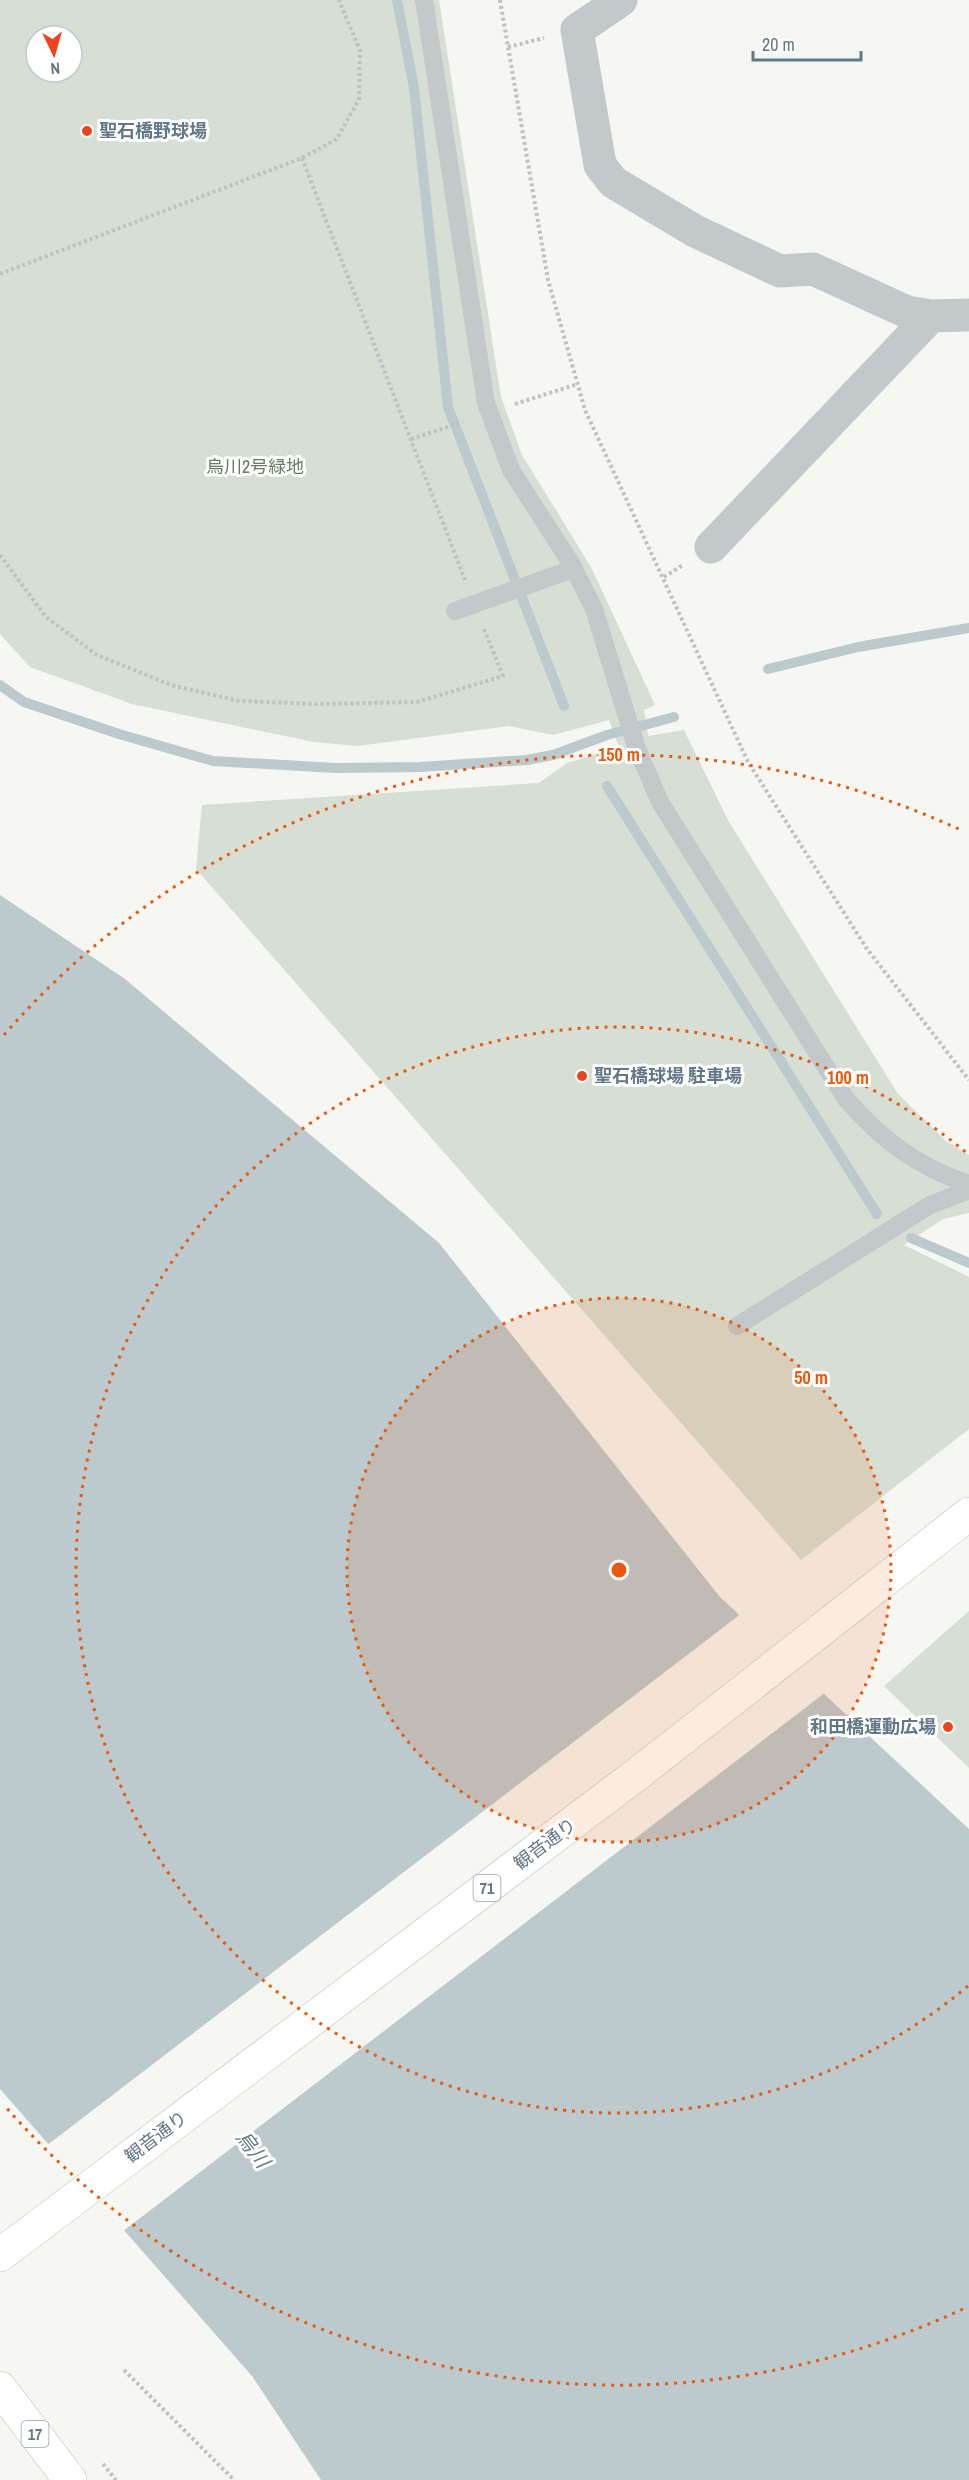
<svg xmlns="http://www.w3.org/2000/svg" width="969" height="2480" font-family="'Archivo Narrow','Noto Sans JP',sans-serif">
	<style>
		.green { fill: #d7ded3; fill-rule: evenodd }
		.water { fill: #bcc9cd }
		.pier { fill: #f6f6f2 }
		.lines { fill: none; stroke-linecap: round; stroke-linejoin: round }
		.stream { stroke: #bcc9cd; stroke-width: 10 }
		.primary-casing { stroke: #b6bbbe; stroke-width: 34 }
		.trunk-casing { stroke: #b7bbbe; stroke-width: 34 }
		.path { stroke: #bfc1c3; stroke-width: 4; stroke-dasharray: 3 3; stroke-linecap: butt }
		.service { stroke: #c3c8cb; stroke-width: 18 }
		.minor { stroke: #c3c8cb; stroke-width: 33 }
		.primary { stroke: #fff; stroke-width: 33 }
		.trunk { stroke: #fff; stroke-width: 33 }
		.ring { fill: none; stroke: #e8590c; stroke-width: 3; stroke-dasharray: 3 6 }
		.poi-dot { fill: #ee431b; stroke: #fff; stroke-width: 2 }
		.labels { text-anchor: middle; stroke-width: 6; stroke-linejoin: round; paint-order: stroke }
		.shield { fill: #fff; stroke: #92a0aa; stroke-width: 1.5 }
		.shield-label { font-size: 16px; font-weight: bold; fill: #637886 }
		.poi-label { font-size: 18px; font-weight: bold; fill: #637886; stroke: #fff; text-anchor: start }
		.park-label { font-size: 18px; fill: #697c62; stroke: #fff }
		.street-label { font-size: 18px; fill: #637886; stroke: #fff }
		.water-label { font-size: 20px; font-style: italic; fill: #5f7a82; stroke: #fff }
		.centre { fill: #e8590c; stroke: #fff; stroke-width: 3 }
		.ring-label { font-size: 18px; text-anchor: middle; font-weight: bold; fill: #e8590c; stroke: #fff; stroke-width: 6; stroke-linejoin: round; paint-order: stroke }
	</style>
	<rect width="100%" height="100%" fill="#f6f6f2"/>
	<path class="green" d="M0,0H439L501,397L522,455L591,567L655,705L644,710L648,736L684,730L729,822L898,1094L946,1141L969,1155V1213L943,1219L904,1245L969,1277V1429L801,1560L196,869L202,805L539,783L567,763L619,747L609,720L553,735L509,726L357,746L314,742L132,704L30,667L0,634ZM36,36H72V72H36Z
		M969,1611V1768L884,1686Z"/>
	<path class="water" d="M0,895L125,979L439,1243L720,1597L969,1829V2480H321L252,2376L0,2089Z"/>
	<path class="pier" d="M742,1613L826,1692L122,2232L46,2146Z"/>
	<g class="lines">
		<path class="stream" d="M397,0L414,88L448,407L564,706
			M768,669L858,647L969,628
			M0,685L24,702L119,734L213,761L335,768L420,767L527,760L553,755L607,735L674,717
			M607,786L877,1214
			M911,1238L969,1263"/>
		<defs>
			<path id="primary" d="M0,2255L640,1772L969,1514"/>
			<path id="trunk" d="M0,2388L70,2480"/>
		</defs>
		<use href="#primary" class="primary-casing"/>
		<use href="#trunk" class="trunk-casing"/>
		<path class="path" d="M500,0L548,280L585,410L748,762L867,949L969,1080
			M508,47L544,38
			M302,158L465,580
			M0,274L302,158L337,139L359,99L360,51L339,0
			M515,404L578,384
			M411,439L463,422
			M0,555L46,617L97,655L171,685L239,701L317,704L417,702L503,676L484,629
			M664,577L683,565
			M124,2370L234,2480
			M103,2464L116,2480"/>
		<path class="service" d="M424,0L486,403L511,470L572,565L594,609L636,746L660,802L846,1099C881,1139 917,1167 969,1184
			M455,611L573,569
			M737,1326L930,1205L969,1190"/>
		<path class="minor" d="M621,0L577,30L600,165L613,182L695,231L780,271L813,269L907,312L931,316
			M711,547L931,316L969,315"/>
		<use href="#primary" class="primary"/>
		<use href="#trunk" class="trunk"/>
	</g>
	<circle cx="619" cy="1570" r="272" fill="#e8590c" fill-opacity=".12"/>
	<g class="ring">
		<circle cx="619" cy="1570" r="272"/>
		<path d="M968 1986A543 543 0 1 1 968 1154"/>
		<path d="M963 2309A815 815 0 0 1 4 2105M4 1035A815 815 0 0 1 963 831"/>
	</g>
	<g class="poi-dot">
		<circle cx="87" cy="131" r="6"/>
		<circle cx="582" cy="1076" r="6"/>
		<circle cx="948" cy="1727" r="6"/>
	</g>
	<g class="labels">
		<g class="shield">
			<rect x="473.5" y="1875" width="27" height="26" rx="4.5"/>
			<rect x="21.5" y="2421" width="27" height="26" rx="4.5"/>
		</g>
		<g class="shield-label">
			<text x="487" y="1894">71</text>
			<text x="35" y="2440">17</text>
		</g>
		<g class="poi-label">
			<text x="99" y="137">聖石橋野球場</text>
			<text x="594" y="1082">聖石橋球場 駐車場</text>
			<text x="936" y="1733" text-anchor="end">和田橋運動広場</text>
		</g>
		<g class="park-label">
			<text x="255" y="473">烏川2号緑地</text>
		</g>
		<g class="street-label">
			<text transform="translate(545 1844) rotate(-37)" y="6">観音通り</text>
			<text transform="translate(156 2137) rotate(-37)" y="6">観音通り</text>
		</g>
		<g class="water-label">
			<text transform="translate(253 2149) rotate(53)" y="7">烏川</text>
		</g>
	</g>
	<circle cx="619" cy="1570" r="9" class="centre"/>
	<g class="ring-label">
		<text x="619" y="761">150 m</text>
		<text x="848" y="1084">100 m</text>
		<text x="811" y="1384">50 m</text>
	</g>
	<g transform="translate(54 54) rotate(175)"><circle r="28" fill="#ffffff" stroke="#c1c9cf" stroke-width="1.5"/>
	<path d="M0-4.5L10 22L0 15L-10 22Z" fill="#ee431b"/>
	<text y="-9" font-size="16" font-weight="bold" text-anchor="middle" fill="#637886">N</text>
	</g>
	<path d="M753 51v9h108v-9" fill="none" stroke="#637886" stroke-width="3"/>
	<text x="762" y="51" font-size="18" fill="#637886" stroke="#ffffff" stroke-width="4.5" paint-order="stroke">20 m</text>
</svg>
